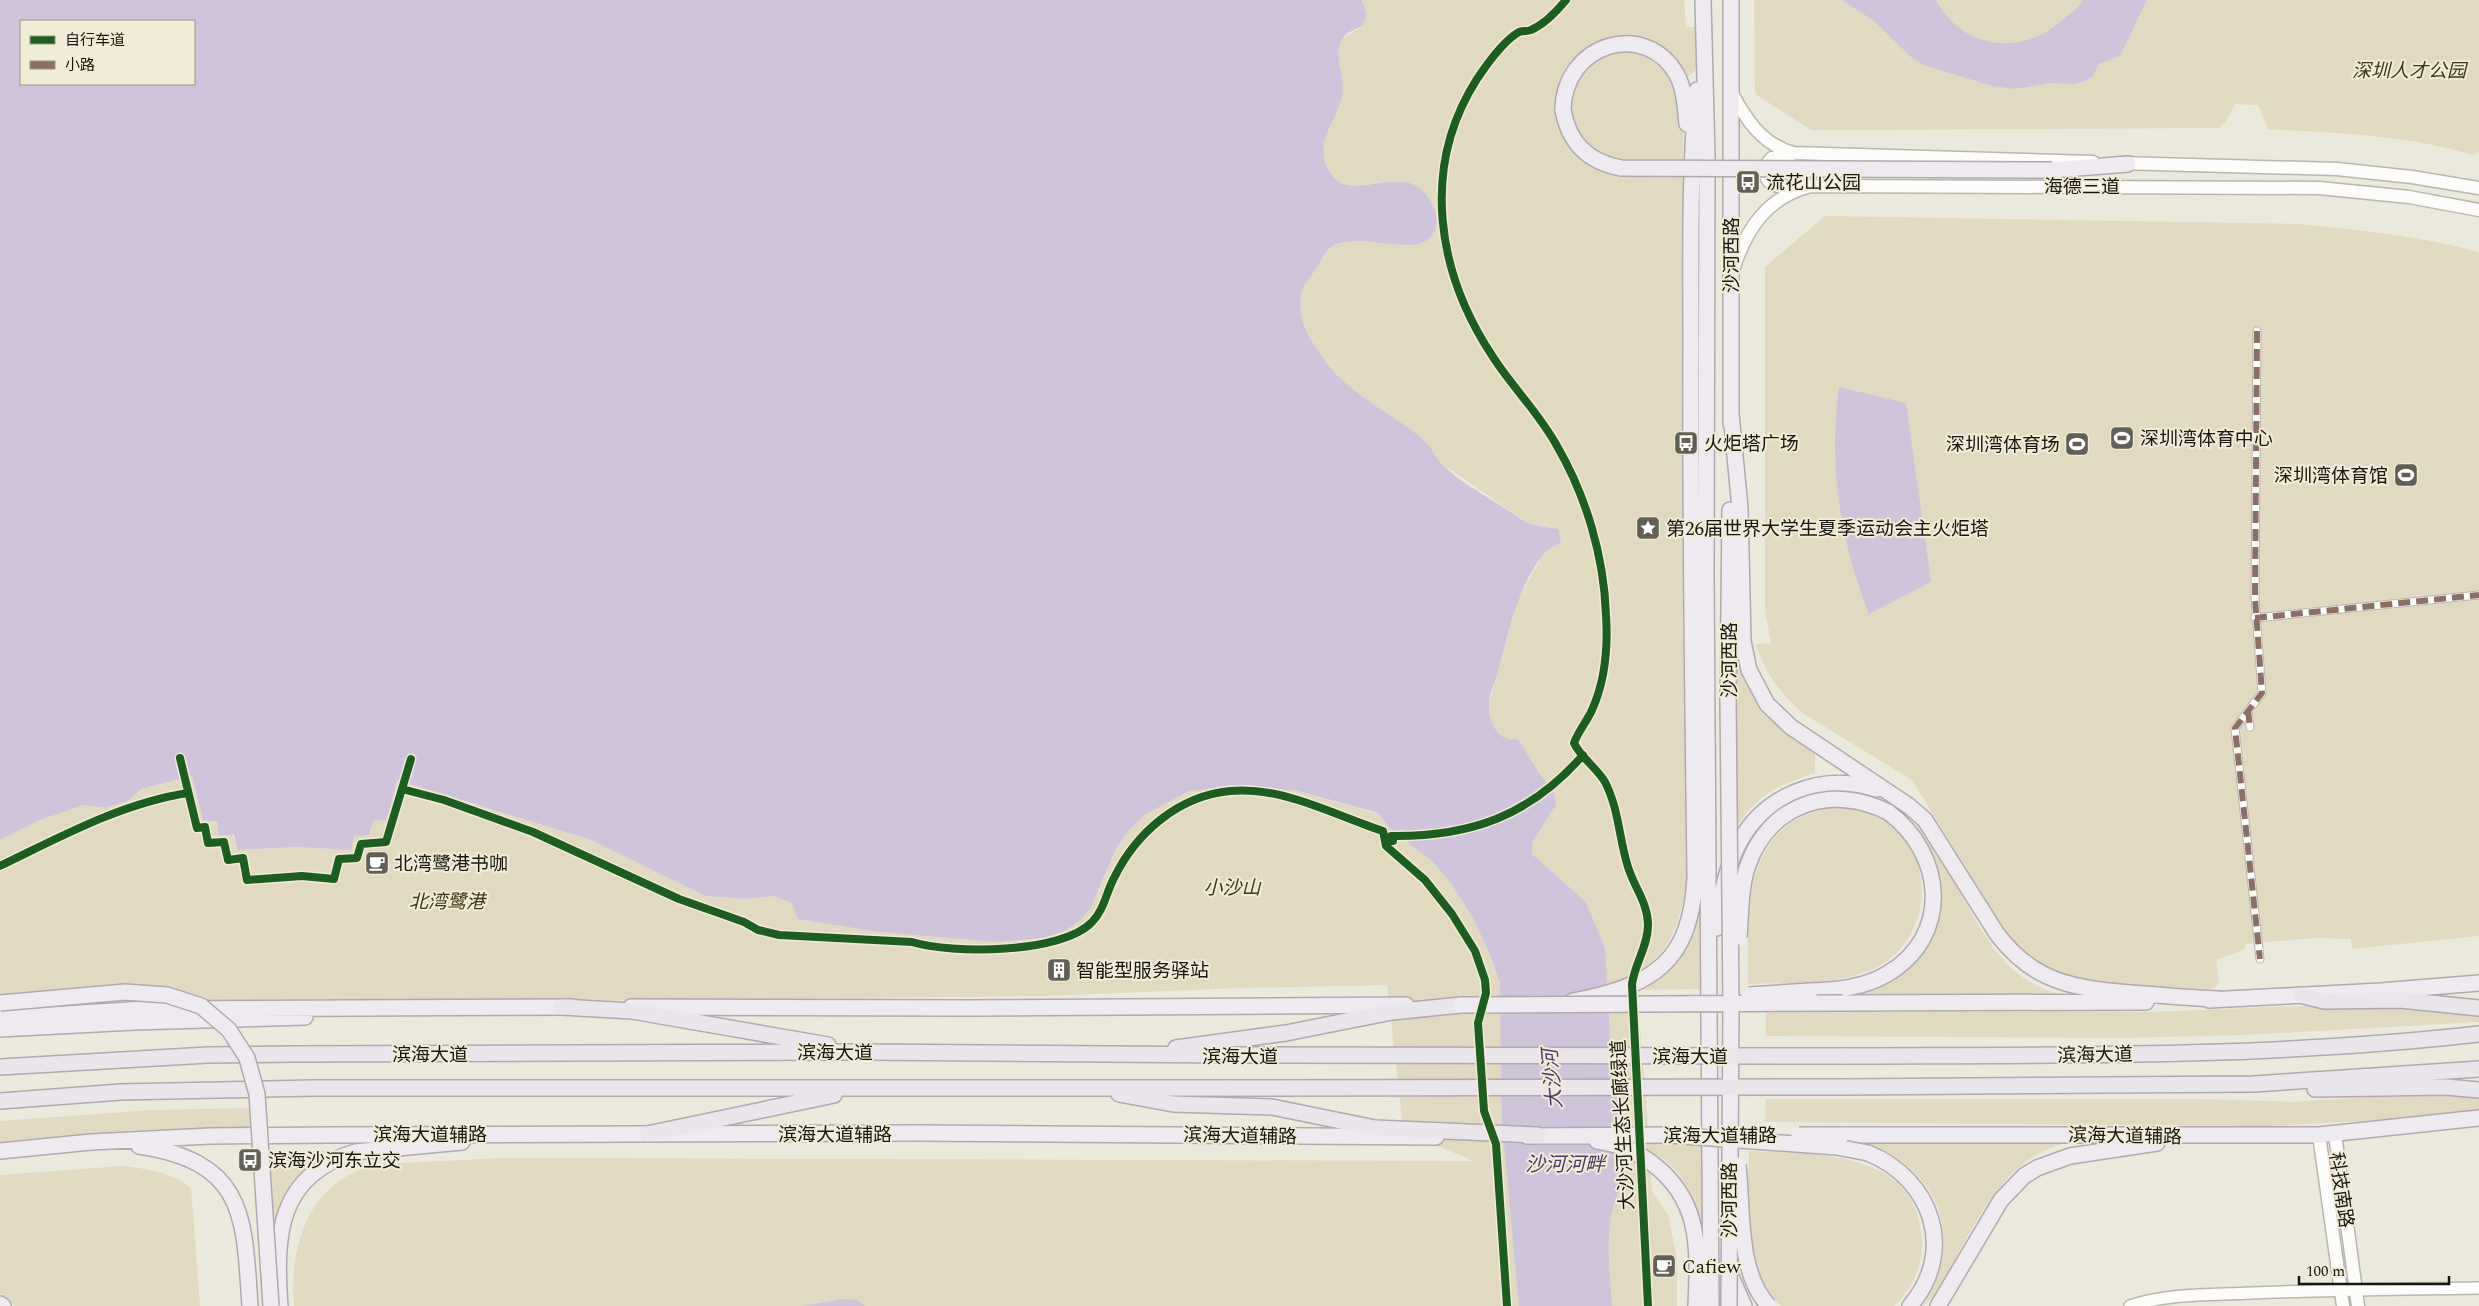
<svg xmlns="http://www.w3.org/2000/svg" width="2479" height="1306" font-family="Spectral,'Noto Sans SC',serif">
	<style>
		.green { fill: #e1dac0 }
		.water { fill: #d0c4dd; fill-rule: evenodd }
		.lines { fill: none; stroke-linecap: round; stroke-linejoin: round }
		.pedestrian-casing { stroke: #b9b6ad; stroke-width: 9 }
		.tertiary-casing { stroke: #b9b6ad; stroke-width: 14 }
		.secondary-casing { stroke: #b9b6ad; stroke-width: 15 }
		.primary-casing { stroke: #afa9ad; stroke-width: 18 }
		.trunk-casing { stroke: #afa9ad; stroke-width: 18 }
		.pedestrian { stroke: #fcfcfa; stroke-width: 7 }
		.tertiary { stroke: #fcfcfa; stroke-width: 11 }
		.secondary { stroke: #fcfcfa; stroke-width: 12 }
		.primary { stroke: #eeeaef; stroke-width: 15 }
		.trunk { stroke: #e9e5eb; stroke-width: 15 }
		.primary-bridge-casing { stroke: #afa9ad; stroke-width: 18; stroke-linecap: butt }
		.trunk-bridge-casing { stroke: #afa9ad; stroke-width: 18; stroke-linecap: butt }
		.primary-bridge { stroke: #eeeaef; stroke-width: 15 }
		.trunk-bridge { stroke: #e9e5eb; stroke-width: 15 }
		.quiet { stroke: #8d6e63; stroke-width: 6; stroke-dasharray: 12 6; stroke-linecap: butt }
		.cycleway-casing { stroke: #f1ecd6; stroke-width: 11 }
		.cycleway { stroke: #1b5e20; stroke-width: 8 }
		.labels { text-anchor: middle; stroke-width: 4; stroke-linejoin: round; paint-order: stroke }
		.park-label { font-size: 19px; font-style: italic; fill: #403612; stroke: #f1ecd6 }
		.poi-label { font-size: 19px; fill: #18160e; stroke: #f1ecd6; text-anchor: start }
		.street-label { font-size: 19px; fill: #18160e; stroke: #f1ecd6 }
		.water-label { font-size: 20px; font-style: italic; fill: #4f376c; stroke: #f1ecd6 }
	</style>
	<rect width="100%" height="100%" fill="#ebe8dc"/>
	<path class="green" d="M1362,0H1684L1686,27H1696V70L1686,78L1685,77L1683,132L1688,880C1678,922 1674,949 1636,975L1649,1142L1686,1143L1706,1147L1705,1234C1696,1201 1683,1165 1649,1151L1652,1191L1668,1215L1677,1258V1306H294C289,1242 311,1176 382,1164L504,1158L1472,1161C1448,1147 1418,1146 1402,1119L1387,985L1241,988L1047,996L221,1005L164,987L119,986L0,997V840L40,820L84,805L106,808L128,801L141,789L192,776L203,820C224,823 233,830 238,850L295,847L351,850L354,836L373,821L387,820L397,780L591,840L705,896L745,899L774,895L793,902L999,942L1043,938L1063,932L1098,893L1117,847L1129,830L1146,814L1167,801L1189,791L1214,787L1243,785L1298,791L1378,814L1389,828L1432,861L1450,882L1473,918L1490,955L1500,983L1605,948L1586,902L1532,854L1533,841L1556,805L1554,793L1508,740L1496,734L1491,721L1489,704L1518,600L1542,556L1551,547L1558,529L1528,523L1442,464L1425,440L1358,394L1337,376L1306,335L1300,310L1303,288L1330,248L1345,241L1370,240L1407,246L1424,242L1397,181L1350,186L1340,185L1330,174L1322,152L1323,142L1342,87L1338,58L1340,43L1343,38L1360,28L1366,12Z
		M1754,0H2479V152L2473,155C2407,135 2337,133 2268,129L2258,105L2235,104L2226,121L2219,128L1811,130L1755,94Z
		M1825,216L2298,224C2359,230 2420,236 2479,252V936L2352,949L2351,939L2315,938L2245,944V949L2216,960L2219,983C2216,985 2213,988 2210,989C2187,994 2070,984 2051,973C2033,963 2018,948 2006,933L1912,780L1804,714C1781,695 1765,672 1755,644L1771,643L1765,609V267Z
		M1735,642C1747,699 1769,721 1815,754V773C1779,784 1757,795 1736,827Z
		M1835,807C1853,809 1870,812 1886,822C1940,858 1931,943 1873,969C1836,986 1788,982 1748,984C1748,909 1740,822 1835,807Z
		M1913,821C1925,835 1936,848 1945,864C1968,903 1987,953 2025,979C2038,988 2053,992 2067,997H1839C1853,995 1866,994 1880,988C1927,968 1951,913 1937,865C1932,849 1922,835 1913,821Z
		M1704,902L1705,989L1638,990C1679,969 1692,946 1704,902Z
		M2379,1003L2479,1013V1022L2243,1035L2126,1038L1766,1036V1012H2148Z
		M2420,1094H2447L2479,1098V1111L2386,1120L2267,1126L1765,1122L1766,1099H2204L2292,1102Z
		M251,1108L253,1131L0,1144V1121L153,1110Z
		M1857,1141H2071C2056,1146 2041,1151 2028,1160C1986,1190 1961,1253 1934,1296L1923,1306C1968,1235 1937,1163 1857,1141Z
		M265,1151H335C298,1171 282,1191 273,1232Z
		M1749,1151C1815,1155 1915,1148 1922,1238C1924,1264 1913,1289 1894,1306H1781C1740,1264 1748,1204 1749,1151Z
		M123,1166C147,1169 172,1172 191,1188L200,1306H14L0,1293V1175Z"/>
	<path class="water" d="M0,0H1362C1376,36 1347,22 1340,44C1335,61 1346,79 1342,96C1336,123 1314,141 1328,169C1347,211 1406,155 1430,201C1434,208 1438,218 1436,226C1427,267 1356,225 1329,249C1325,253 1321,262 1317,267C1313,274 1306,282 1303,289C1296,311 1304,332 1318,350C1324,359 1331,370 1339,377C1365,402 1396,417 1423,439C1431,446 1435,456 1442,464C1459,482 1485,495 1506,509C1513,513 1521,520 1528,523C1537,526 1549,527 1558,529L1561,543C1554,546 1548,549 1543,555C1518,585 1508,635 1498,672C1495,682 1489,695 1489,705C1490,725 1497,742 1518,739L1541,776L1554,792L1556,805L1533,841L1532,854L1586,902L1605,948L1610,1035L1625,1176C1602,1224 1609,1255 1612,1306H1519L1502,1123L1500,983L1490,955L1473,918L1450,882L1432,861L1389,828L1378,813L1298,791L1243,785L1189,791L1146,814L1129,830L1117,847L1091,907L1080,921L1063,932L1043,938L999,942L879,932L798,919L792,903L774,896L745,899L705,896L591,840L397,780L387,820L373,821L369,835L354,836L351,850L295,847L238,850L234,835H219L217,822L203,820L192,776L141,789L128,801L106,808L84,805L40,820L0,840ZM21,21H194V84H21Z
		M1842,0H1936C1962,49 2020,57 2061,21C2069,14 2077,10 2083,0H2147L2120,56L2099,64L2092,77L2083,82L2073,84L2049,83L2015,89L1992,86L1924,65L1912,58L1874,21Z
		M1839,387L1906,403L1931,582L1869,614C1840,540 1828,466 1839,387Z
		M844,1299L857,1300L865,1306H802Z"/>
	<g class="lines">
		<defs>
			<path id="pedestrian" d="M2257,331L2255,598L2262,693L2235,728L2260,959
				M2255,618L2479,595
				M2248,711L2250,727"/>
			<path id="tertiary" d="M2130,1306C2168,1293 2211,1295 2251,1293C2327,1290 2403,1289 2479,1288"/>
			<path id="secondary" d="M1730,90C1745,118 1761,144 1793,153L2093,162
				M1791,155L1772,158C1762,167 1763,183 1778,186C1784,187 1792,186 1798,186
				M2120,163L2337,169L2412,177L2479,188
				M1733,270C1746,229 1767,197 1811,186L2319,188L2409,197L2479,210
				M2335,1134L2358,1306
				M2319,1135L2343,1306"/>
			<path id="primary" d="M1703,0L1707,158L1706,576L1711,1306
				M1731,0V424
				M1563,110C1564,43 1646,19 1677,75C1685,90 1685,108 1687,124
				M2052,170L2128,164
				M1731,414L1740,508L1743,641L1749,670L1767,704L1791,727L1909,806L1925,820L1997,934C2034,983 2074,988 2131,993C2160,995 2189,998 2218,999
				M1728,701L1730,510
				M1717,928C1720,901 1725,871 1737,847C1762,795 1822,772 1876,789
				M1810,991C1836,990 1864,988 1887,974C1952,936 1945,854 1888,812
				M2209,1000L2381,991L2479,983
				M1573,1001C1652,986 1691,963 1695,877C1693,700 1690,524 1691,347C1691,261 1689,175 1697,90
				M1843,1003L2146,1002
				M631,1007L971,1008L1406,1005
				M0,1018L145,1009L573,1007
				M0,1029L134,1022L305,1017
				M1842,1135H2319L2479,1118
				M1527,1136L1670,1135
				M1597,1141C1641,1147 1680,1177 1692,1221C1699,1248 1697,1278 1696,1306
				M139,1146C246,1162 244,1216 250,1306
				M0,1151L91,1142L210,1136L328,1135L919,1133L1436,1137
				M1868,1153C1932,1179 1957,1251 1910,1306
				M1730,1274L1744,1306
				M0,1304L3,1306
				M280,1306C275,1236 277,1176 355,1152L462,1142
				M1938,1306L2001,1200L2024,1176L2037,1168L2070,1156L2157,1143"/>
			<path id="trunk" d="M2300,995L2324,1001L2400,1000L2479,1008
				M561,1007L632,1011L828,1045
				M1176,1048L1286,1033L1392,1012L1461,1005
				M1843,1056C2055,1055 2268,1058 2479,1034
				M0,1067L208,1055L294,1054L862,1052L1231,1055
				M1843,1087L2253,1084L2479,1069
				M2315,1089L2446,1087L2479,1090
				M1119,1094L1173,1104L1272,1107L1375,1128L1538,1135
				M0,1101L121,1092L313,1088H1230
				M647,1134L834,1095"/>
		</defs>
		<use href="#pedestrian" class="pedestrian-casing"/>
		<use href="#tertiary" class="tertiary-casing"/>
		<use href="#secondary" class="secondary-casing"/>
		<use href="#primary" class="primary-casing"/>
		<use href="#trunk" class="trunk-casing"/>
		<use href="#pedestrian" class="pedestrian"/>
		<use href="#tertiary" class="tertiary"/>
		<use href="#secondary" class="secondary"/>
		<use href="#primary" class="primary"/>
		<use href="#trunk" class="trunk"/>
		<defs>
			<path id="primary-bridge" d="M1563,110C1569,143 1588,162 1621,168L2052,170
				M1728,701L1731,1005L1729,1306
				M1739,937C1741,913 1740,888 1748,865C1770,803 1832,784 1888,812
				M1749,995L1810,991
				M0,1003L125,992L167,995L201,1006L229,1030L247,1058L257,1094L271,1306
				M1461,1005L1843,1003
				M1670,1135L1837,1147L1868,1153
				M1799,1135H1842
				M1738,1165C1743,1209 1737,1273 1769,1306"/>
			<path id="trunk-bridge" d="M1231,1055L1843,1056
				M1230,1088L1843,1087"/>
		</defs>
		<use href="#primary-bridge" class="primary-bridge-casing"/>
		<use href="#trunk-bridge" class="trunk-bridge-casing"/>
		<use href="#primary-bridge" class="primary-bridge"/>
		<use href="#trunk-bridge" class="trunk-bridge"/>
		<path class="quiet" d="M2257,331L2255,598L2262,693L2235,728L2260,959
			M2255,618L2479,595
			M2248,711L2250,727"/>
		<defs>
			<path id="cycleway" d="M1566,0C1557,11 1545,24 1531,30C1527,32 1524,30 1519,32C1503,41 1487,64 1477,79C1420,168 1437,273 1493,357C1513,388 1539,413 1557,446C1586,496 1604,556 1606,615C1608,646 1605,681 1592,710C1587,721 1578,732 1574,743C1581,758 1597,768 1605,782C1619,809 1619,839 1628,867C1634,887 1648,903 1648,925C1648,946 1635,963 1632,984L1648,1306
				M180,758L197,828L205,827L208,843L224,842L228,860L243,858L247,880L302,876L334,879L339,859L357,858L361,844L386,842L411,759
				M402,789L444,800L533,832L679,899L744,922L758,930L779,935L912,942C951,954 1062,954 1092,922C1104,910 1106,893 1114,878C1136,833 1178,796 1230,791C1283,786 1334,815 1383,831L1386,846L1425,880L1452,914L1475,951L1485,980L1486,993L1478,1023L1484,1111L1496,1144L1507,1306
				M1385,841H1393L1391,836C1470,837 1530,816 1583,755
				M0,866C60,837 122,803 188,793"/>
		</defs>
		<use href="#cycleway" class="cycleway-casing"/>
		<use href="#cycleway" class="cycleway"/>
	</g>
	<defs>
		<symbol id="bus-square" viewBox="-11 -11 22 22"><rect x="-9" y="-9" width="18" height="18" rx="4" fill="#626056" stroke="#f1ecd6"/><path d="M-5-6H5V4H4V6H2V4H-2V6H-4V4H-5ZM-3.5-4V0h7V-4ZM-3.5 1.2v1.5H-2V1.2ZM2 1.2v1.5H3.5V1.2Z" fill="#fff"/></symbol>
		<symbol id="stadium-square" viewBox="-11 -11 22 22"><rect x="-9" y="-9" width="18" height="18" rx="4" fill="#626056" stroke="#f1ecd6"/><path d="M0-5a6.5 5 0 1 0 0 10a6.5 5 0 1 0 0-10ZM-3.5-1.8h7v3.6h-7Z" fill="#fff"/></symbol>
		<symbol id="sight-square" viewBox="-11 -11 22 22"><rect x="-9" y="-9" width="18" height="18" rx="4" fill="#626056" stroke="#f1ecd6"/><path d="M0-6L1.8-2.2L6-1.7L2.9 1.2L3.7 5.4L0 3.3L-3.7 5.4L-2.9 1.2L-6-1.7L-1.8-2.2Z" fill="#fff"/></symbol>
		<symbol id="cafe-square" viewBox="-11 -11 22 22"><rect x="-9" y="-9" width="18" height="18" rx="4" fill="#626056" stroke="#f1ecd6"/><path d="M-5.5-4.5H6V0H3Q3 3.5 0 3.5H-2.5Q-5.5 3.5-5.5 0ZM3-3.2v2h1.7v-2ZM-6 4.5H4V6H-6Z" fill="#fff"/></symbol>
		<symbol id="building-square" viewBox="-11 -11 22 22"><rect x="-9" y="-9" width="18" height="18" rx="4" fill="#626056" stroke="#f1ecd6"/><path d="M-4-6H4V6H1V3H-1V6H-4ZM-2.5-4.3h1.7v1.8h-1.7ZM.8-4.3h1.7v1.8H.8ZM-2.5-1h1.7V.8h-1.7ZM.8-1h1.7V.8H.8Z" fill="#fff"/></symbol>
	</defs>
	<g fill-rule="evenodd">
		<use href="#bus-square" x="1734" y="168" width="28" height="28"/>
		<use href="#stadium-square" x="2108" y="424" width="28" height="28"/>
		<use href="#bus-square" x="1672" y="429" width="28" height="28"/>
		<use href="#stadium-square" x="2063" y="430" width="28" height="28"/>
		<use href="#stadium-square" x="2392" y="461" width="28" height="28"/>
		<use href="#sight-square" x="1634" y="514" width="28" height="28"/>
		<use href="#cafe-square" x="363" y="849" width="28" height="28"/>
		<use href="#building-square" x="1045" y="956" width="28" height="28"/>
		<use href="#bus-square" x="236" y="1146" width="28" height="28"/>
		<use href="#cafe-square" x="1650" y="1252" width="28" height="28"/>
	</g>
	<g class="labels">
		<g class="park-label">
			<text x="2409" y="77">深圳人才公园</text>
			<text x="1232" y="894">小沙山</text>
			<text x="447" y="908">北湾鹭港</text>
		</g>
		<g class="poi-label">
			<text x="1766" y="189">流花山公园</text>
			<text x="2140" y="445">深圳湾体育中心</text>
			<text x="1704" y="450">火炬塔广场</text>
			<text x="2060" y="451" text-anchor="end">深圳湾体育场</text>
			<text x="2388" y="482" text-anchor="end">深圳湾体育馆</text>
			<text x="1666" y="535">第26届世界大学生夏季运动会主火炬塔</text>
			<text x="394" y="870">北湾鹭港书咖</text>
			<text x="1076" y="977">智能型服务驿站</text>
			<text x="268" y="1167">滨海沙河东立交</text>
			<text x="1682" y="1273">Cafiew</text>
		</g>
		<g class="street-label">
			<text x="2082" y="193">海德三道</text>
			<text transform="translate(1731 255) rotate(-90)" y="7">沙河西路</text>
			<text transform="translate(1729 660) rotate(-90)" y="7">沙河西路</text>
			<text x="835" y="1059">滨海大道</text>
			<text x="430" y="1061">滨海大道</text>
			<text transform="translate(2095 1054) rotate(-1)" y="7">滨海大道</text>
			<text x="1240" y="1063">滨海大道</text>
			<text x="1690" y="1063">滨海大道</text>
			<text transform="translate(1622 1125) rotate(-93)" y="7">大沙河生态长廊绿道</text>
			<text x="430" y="1141">滨海大道辅路</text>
			<text x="835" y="1141">滨海大道辅路</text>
			<text transform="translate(1240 1135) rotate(1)" y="7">滨海大道辅路</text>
			<text x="1720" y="1142">滨海大道辅路</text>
			<text transform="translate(2125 1135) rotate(1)" y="7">滨海大道辅路</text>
			<text transform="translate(2342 1190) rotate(82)" y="7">科技南路</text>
			<text transform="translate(1729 1200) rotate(-90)" y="7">沙河西路</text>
		</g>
		<g class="water-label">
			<text transform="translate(1552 1079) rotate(-95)" y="7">大沙河</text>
			<text x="1565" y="1171">沙河河畔</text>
		</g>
	</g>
	<rect x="20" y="20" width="175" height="65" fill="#f1ecd6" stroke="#9a9686"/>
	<rect x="30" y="36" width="25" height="8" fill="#1b5e20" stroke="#9a9686"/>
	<text x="65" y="45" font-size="15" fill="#18160e">自行车道</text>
	<rect x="30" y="61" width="25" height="8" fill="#8d6e63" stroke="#9a9686"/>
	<text x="65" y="70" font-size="15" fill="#18160e">小路</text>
	<path d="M2299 1276v8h150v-8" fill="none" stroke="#18160e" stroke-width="2.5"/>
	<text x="2306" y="1276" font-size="15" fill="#18160e" stroke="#f1ecd6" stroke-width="4" paint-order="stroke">100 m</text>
</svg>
